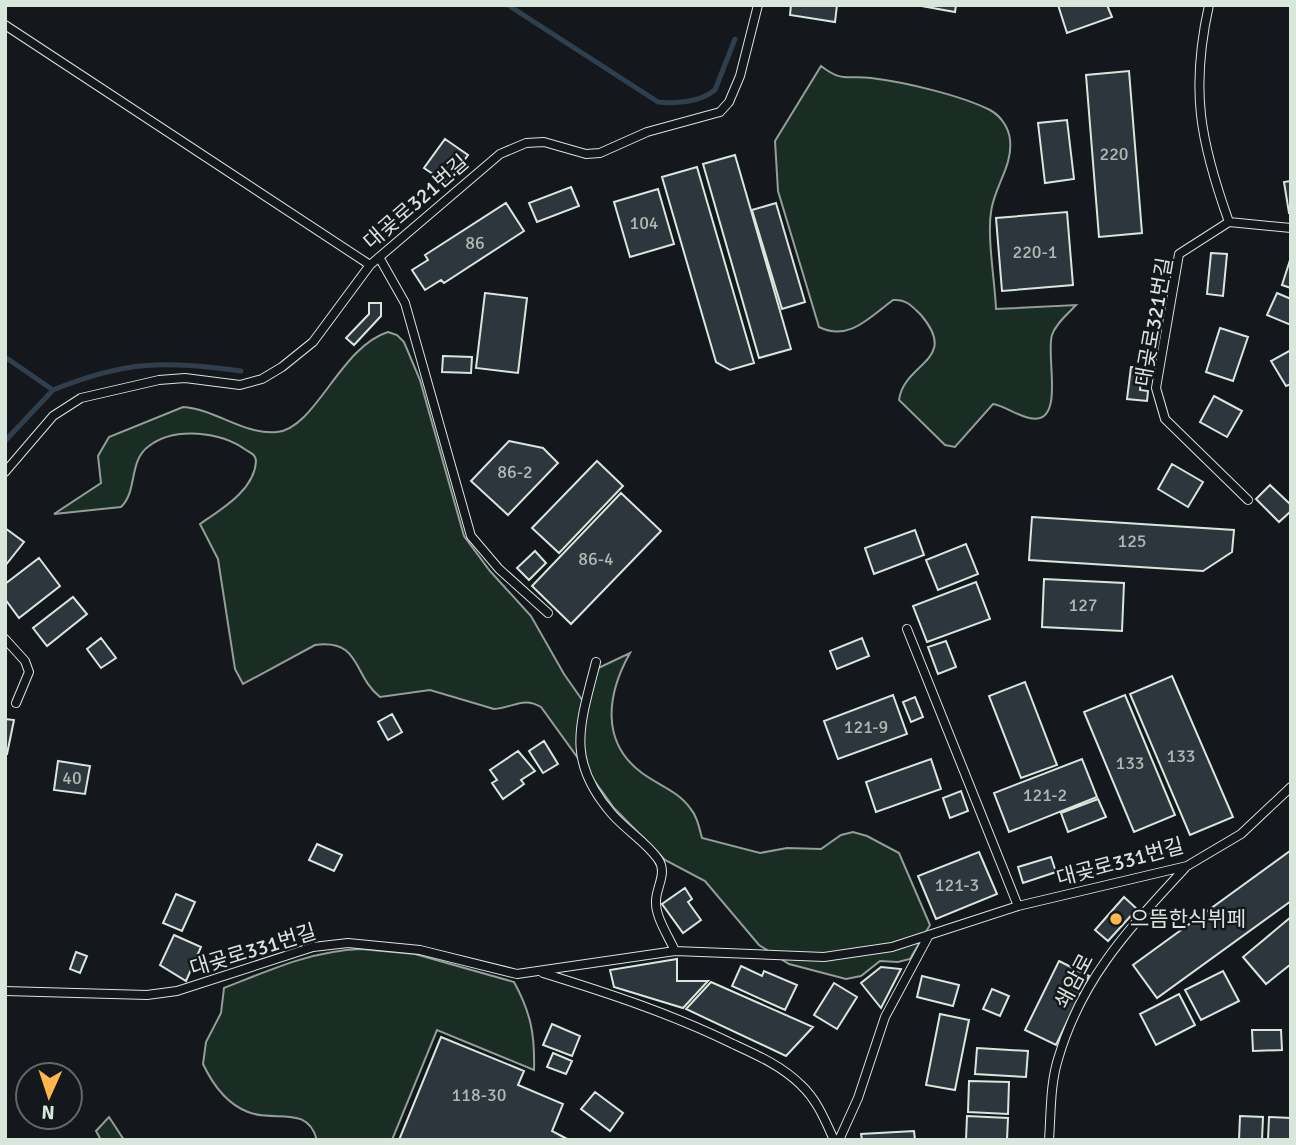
<svg xmlns="http://www.w3.org/2000/svg" width="1296" height="1145" font-family="Signika,'Noto Sans KR',sans-serif">
	<style>
		.green { fill: #1a2d24; stroke: #939e99; stroke-width: 2 }
		.lines { fill: none; stroke-linecap: round; stroke-linejoin: round }
		.stream { stroke: #2f3f4d; stroke-width: 5 }
		.building { fill: #2c363c; stroke: #d8e6dc; stroke-width: 2 }
		.service-casing { stroke: #d8e6dc; stroke-width: 10 }
		.service { stroke: #14181c; stroke-width: 8 }
		.poi-dot { fill: #ffb74d; stroke: #14181c; stroke-width: 2.5 }
		.labels { text-anchor: middle; stroke-width: 5; stroke-linejoin: round; paint-order: stroke }
		.number-label { font-size: 18px; fill: #adbab4 }
		.street-label { font-size: 21px; fill: #d8e6dc; stroke: #14181c }
		.poi-label { font-size: 21px; fill: #d8e6dc; stroke: #14181c; text-anchor: start }
	</style>
	<rect width="100%" height="100%" fill="#14181c"/>
	<path class="green" d="M821,66C843,83 847,75 871,78C904,82 960,95 990,110C1001,116 1009,128 1010,140C1013,166 994,187 991,212C987,238 995,282 996,309L1076,305C1068,314 1056,323 1052,335C1046,353 1062,411 1040,418C1025,422 1007,406 993,404L955,447L945,445L899,400C904,362 960,361 921,315C912,306 906,299 893,300C870,317 849,342 819,327L778,191L775,141Z
		M388,332L397,335L404,342L420,380L464,536L490,571L531,616L564,674L585,704L594,670L630,653C607,694 600,742 642,773C658,785 678,791 690,808C697,816 699,827 702,838L760,853L787,848L821,849L841,835L853,832L867,836L899,853L930,925L910,959L898,962L880,961L861,976L846,979L789,964L759,945L705,881L665,860L614,808L541,707C523,696 513,708 494,709L430,690L380,697C352,675 362,639 315,645L243,684L235,669L218,559L200,524C220,510 255,490 256,461C256,455 251,453 246,450C221,432 175,426 149,446C128,461 138,491 121,507L54,514L101,483L98,456L109,437L183,407C216,409 243,435 277,432C316,428 340,347 388,332Z
		M361,949L415,954L514,982C531,1013 535,1035 534,1070L437,1030L392,1140H317C307,1104 275,1123 248,1112C227,1104 212,1083 203,1064L206,1042L221,1013L224,988C270,970 311,951 361,949Z
		M109,1117L124,1140H101L96,1131Z"/>
	<g class="lines">
		<path class="stream" d="M508,5L658,102C676,104 700,102 715,90L735,39
			M5,357L53,390C127,360 164,361 241,371
			M5,441L53,390"/>
	</g>
	<path class="building" d="M791,5H837L835,22L790,15Z
		M916,5H956L955,12Z
		M1058,5H1107L1112,17L1067,33Z
		M1129,71L1142,233L1099,237L1086,75Z
		M1067,120L1074,179L1045,183L1038,123Z
		M445,139L468,155L448,184L424,168Z
		M735,155L791,349L759,358L703,164Z
		M697,167L754,363L730,370L716,362L662,177Z
		M1291,181V213H1289L1284,182Z
		M571,187L579,206L537,222L529,203Z
		M658,189L674,244L630,257L614,202Z
		M506,203L524,231L444,283L441,280L425,290L412,270L428,260L425,255Z
		M776,203L805,302L782,309L752,210Z
		M1067,212L1073,285L1002,291L996,218Z
		M1211,253L1227,254L1223,296L1207,294Z
		M1291,257V288L1282,285Z
		M485,293L527,298L518,373L476,368Z
		M1277,293L1291,299V325L1267,315Z
		M369,303H381V316L354,345L346,338L369,314Z
		M1220,328L1248,337L1233,381L1206,372Z
		M1291,350V384L1286,386L1271,361Z
		M443,356L472,357L471,373L442,372Z
		M1131,367L1142,368L1140,390L1148,391L1147,401L1127,399Z
		M1214,396L1242,411L1227,437L1200,422Z
		M509,441L543,448L558,463L508,515L471,481Z
		M597,461L623,486L559,553L532,528Z
		M1172,464L1203,482L1188,507L1158,489Z
		M1270,485L1291,505V511L1279,522L1256,499Z
		M621,493L661,531L571,624L532,586Z
		M1032,517L1234,530L1232,552L1203,571L1029,560Z
		M5,528L24,542L5,566Z
		M915,530L924,555L874,574L865,548Z
		M966,544L978,574L938,590L926,560Z
		M535,551L546,563L529,580L517,568Z
		M39,558L60,586L19,618L5,599V584Z
		M1044,579L1124,583L1122,631L1042,627Z
		M976,582L990,619L927,642L913,606Z
		M73,597L87,614L47,646L33,628Z
		M101,638L116,658L101,668L87,649Z
		M862,638L869,656L837,669L830,651Z
		M946,641L956,667L938,674L928,647Z
		M1172,676L1233,817L1190,835L1130,694Z
		M1025,682L1057,765L1021,778L989,696Z
		M893,695L907,734L838,759L824,721Z
		M1125,695L1175,815L1134,832L1084,712Z
		M915,697L923,717L911,722L903,702Z
		M392,714L402,732L388,740L378,722Z
		M5,719L14,720L7,754H5Z
		M544,741L558,764L543,773L529,751Z
		M518,751L535,771L521,780L524,784L503,799L492,783L497,780L490,770Z
		M931,759L941,789L876,812L866,782Z
		M1082,759L1097,797L1009,832L994,793Z
		M58,761L90,766L85,794L54,790Z
		M961,791L968,811L950,818L943,798Z
		M1098,799L1106,817L1068,832L1061,813Z
		M317,844L342,855L334,871L309,860Z
		M1290,851L1291,901L1157,998L1133,965Z
		M979,852L997,894L936,919L918,876Z
		M1051,857L1056,872L1023,883L1018,867Z
		M685,888L692,899L688,902L701,920L683,933L662,904Z
		M176,894L195,902L182,931L163,923Z
		M1124,897L1137,909L1108,941L1095,930Z
		M1291,917V964L1266,984L1243,957Z
		M174,935L201,947L186,981L160,965Z
		M76,952L87,956L80,973L70,969Z
		M677,959V981H708L683,1008L614,987L610,970Z
		M1059,961L1089,976L1056,1045L1025,1030Z
		M741,966L762,976L764,971L797,985L785,1010L732,986Z
		M881,967L901,969L881,1008L861,983Z
		M1223,971L1239,1001L1201,1020L1185,990Z
		M922,976L959,985L953,1006L917,997Z
		M711,982L813,1027L786,1056L686,1009Z
		M834,983L857,997L837,1029L814,1015Z
		M992,989L1009,996L1000,1016L983,1009Z
		M1179,994L1195,1025L1156,1045L1140,1014Z
		M940,1014L969,1020L955,1090L926,1085Z
		M552,1024L580,1036L572,1056L543,1045Z
		M1252,1030H1281L1282,1050L1253,1051Z
		M441,1037L524,1071L518,1085L563,1104L552,1131L569,1140H399Z
		M977,1048L1028,1051L1026,1077L975,1074Z
		M553,1053L572,1061L566,1074L547,1067Z
		M969,1081L1009,1082L1008,1114L968,1112Z
		M595,1092L623,1113L610,1131L581,1109Z
		M967,1116L1008,1118L1007,1140H966Z
		M1240,1116L1263,1117L1262,1140H1239Z
		M1269,1117L1291,1118V1140H1268Z
		M914,1131L915,1140H862L861,1134Z"/>
	<g class="lines">
		<defs>
			<path id="service" d="M1209,5C1190,90 1200,141 1229,222
				M5,25L370,265
				M379,257L405,303L471,536L499,569L548,613
				M5,472L53,416L81,398L159,380L185,378L240,385L262,379L282,367L313,342L370,265L500,154L526,143L544,142L586,154L600,153L647,132L720,112L729,102L740,76L758,5
				M1248,500L1165,419L1156,388L1179,254L1229,222L1291,228
				M907,629L1018,906
				M5,639L25,661L29,672L16,703
				M596,662C580,725 565,760 612,814C626,830 646,842 658,859C668,873 656,887 656,901C655,917 669,937 675,951
				M543,973C608,993 672,1014 733,1044C757,1055 782,1066 801,1085C817,1100 825,1120 834,1140
				M5,991L147,995L177,991L313,947L348,943L420,950L517,974L675,951L824,957L892,947L1018,906L1187,866L1241,834L1291,787
				M839,1140L858,1098L885,1017L929,935
				M1049,1140C1051,1113 1050,1085 1058,1059C1082,977 1129,929 1185,868"/>
		</defs>
		<use href="#service" class="service-casing"/>
		<use href="#service" class="service"/>
	</g>
	<circle class="poi-dot" cx="1116" cy="919" r="7"/>
	<g class="labels">
		<g class="number-label">
			<text x="1114" y="160">220</text>
			<text x="644" y="229">104</text>
			<text x="475" y="249">86</text>
			<text x="1035" y="258">220-1</text>
			<text x="515" y="478">86-2</text>
			<text x="1132" y="547">125</text>
			<text x="596" y="565">86-4</text>
			<text x="1083" y="611">127</text>
			<text x="866" y="733">121-9</text>
			<text x="1181" y="762">133</text>
			<text x="1130" y="769">133</text>
			<text x="72" y="784">40</text>
			<text x="1045" y="801">121-2</text>
			<text x="957" y="891">121-3</text>
			<text x="479" y="1101">118-30</text>
		</g>
		<g class="street-label">
			<text transform="translate(416 202) rotate(-41)" y="7">대곶로321번길</text>
			<text transform="translate(1154 322) rotate(-80)" y="7">대곶로321번길</text>
			<text transform="translate(1120 862) rotate(-15)" y="7">대곶로331번길</text>
			<text transform="translate(253 950) rotate(-17)" y="7">대곶로331번길</text>
			<text transform="translate(1074 981) rotate(-62)" y="7">쇄암로</text>
		</g>
		<g class="poi-label">
			<text x="1130" y="926">으뜸한식뷔페</text>
		</g>
	</g>
	<rect width="1296" height="1145" fill="none" stroke="#d8e6dc" stroke-width="14"/>
	<g transform="translate(49 1096) rotate(183)"><circle r="33" fill="#14181c" stroke="#626a69" stroke-width="2"/>
	<path d="M0-5L12 26L0 18L-12 26Z" fill="#ffb74d"/>
	<text y="-10" font-size="19" font-weight="bold" text-anchor="middle" fill="#d8e6dc">N</text>
	</g>
</svg>
